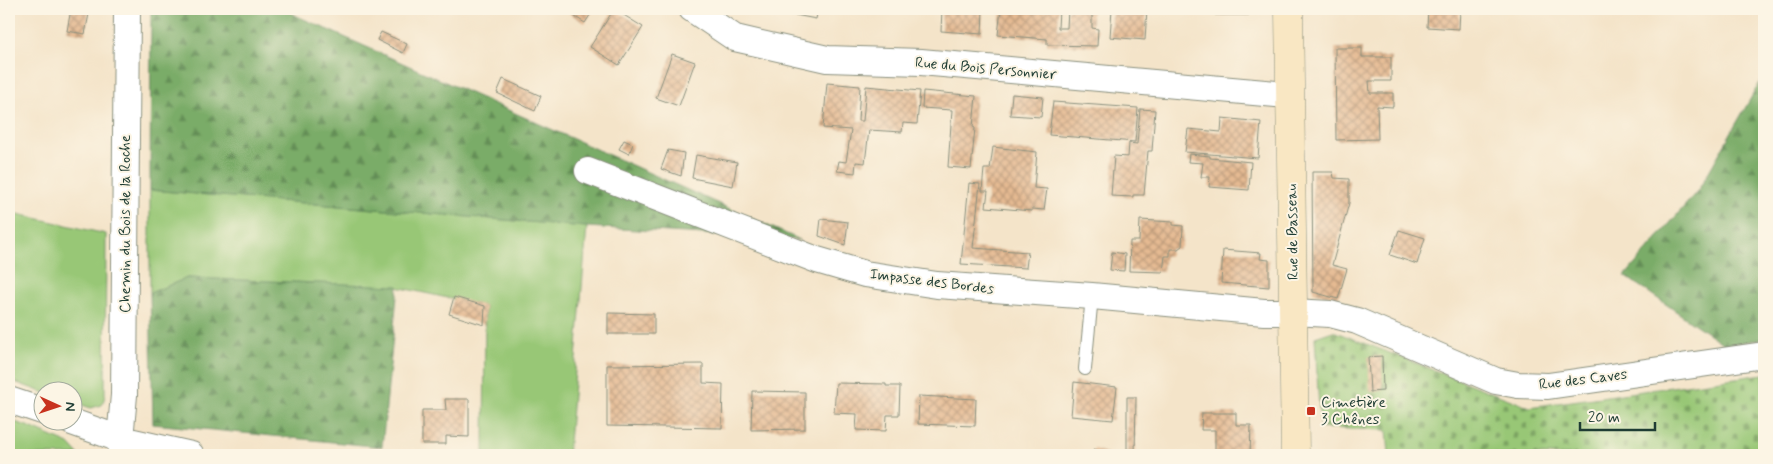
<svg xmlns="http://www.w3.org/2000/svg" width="1773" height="464" font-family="Mynerve,sans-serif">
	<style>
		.green { fill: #98c776; stroke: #5c8255 }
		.forest { fill: url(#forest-firs); stroke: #4c744e }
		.cemetery { fill: url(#cemetery-stones); stroke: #5c8255 }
		.building { fill: url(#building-cross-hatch) }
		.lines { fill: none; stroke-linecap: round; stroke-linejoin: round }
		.lane-casing { stroke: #8a907e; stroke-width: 14 }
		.street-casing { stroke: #8a907e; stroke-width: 28 }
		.secondary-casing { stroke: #8a907e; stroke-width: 29 }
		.lane { stroke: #fff; stroke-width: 12 }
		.street { stroke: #fff; stroke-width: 26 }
		.secondary { stroke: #f9e7c3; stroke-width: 28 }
		.poi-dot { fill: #c8321e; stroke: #fcf5e5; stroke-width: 2 }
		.labels { text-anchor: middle; stroke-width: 4; stroke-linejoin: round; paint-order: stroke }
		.street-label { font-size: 15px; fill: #1f3d34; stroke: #fcf5e5 }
		.poi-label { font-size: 15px; fill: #1f3d34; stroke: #fcf5e5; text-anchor: start }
	</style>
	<defs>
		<pattern id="forest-firs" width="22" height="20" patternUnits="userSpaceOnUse" patternTransform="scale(1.25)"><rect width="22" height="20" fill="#7aac67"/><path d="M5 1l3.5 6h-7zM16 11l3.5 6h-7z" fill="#638d56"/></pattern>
		<pattern id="cemetery-stones" width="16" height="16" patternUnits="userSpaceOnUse" patternTransform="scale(1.25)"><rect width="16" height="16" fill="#98c776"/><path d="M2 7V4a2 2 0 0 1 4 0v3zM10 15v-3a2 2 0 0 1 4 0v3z" fill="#7ba362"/></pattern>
		<pattern id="building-cross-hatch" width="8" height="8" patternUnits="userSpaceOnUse" patternTransform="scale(1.25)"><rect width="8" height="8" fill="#e5ba92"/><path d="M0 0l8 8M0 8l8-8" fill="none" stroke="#b99878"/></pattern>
	</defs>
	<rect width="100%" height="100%" fill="#fcf5e5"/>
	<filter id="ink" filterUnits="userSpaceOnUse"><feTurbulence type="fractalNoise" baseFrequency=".02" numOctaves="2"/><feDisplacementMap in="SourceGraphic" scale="10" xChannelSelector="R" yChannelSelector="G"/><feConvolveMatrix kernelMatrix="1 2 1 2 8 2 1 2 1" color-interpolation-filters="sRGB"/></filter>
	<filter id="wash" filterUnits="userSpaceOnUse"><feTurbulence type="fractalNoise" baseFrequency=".0096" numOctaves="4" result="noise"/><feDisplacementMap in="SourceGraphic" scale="20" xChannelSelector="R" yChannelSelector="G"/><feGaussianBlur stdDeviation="1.12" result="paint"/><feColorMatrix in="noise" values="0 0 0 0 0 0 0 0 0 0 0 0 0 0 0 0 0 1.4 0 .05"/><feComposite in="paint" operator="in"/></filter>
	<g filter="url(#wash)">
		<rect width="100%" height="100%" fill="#f4e4c9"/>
		<path class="green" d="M150,190L587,227L568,455H484L485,306L392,286L187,278L150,293Z
			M9,212L106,234L105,396L102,405L91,408L73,402L72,392H42L9,380Z
			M9,420L30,427L69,444L79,455H9Z"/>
		<path class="forest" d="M151,9H285L297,16L800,240L587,227L150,190Z
			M1764,75V339L1725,345L1625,276L1699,189Z
			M187,278L398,286L382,447L153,424L150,293Z"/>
		<path class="cemetery" d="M1333,331L1529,407L1764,374V455H1389L1387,430L1320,428L1315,337Z"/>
		<g id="blocks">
			<path class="building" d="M71,9H90L85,34L67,31Z
				M571,9H594L585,23L569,13Z
				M614,9L643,27L619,65L590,47Z
				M764,9H818L816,19Z
				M942,9H983L982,34L941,31Z
				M1001,9H1059L1058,28H1067L1068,9H1092V28L1098,29L1097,46L1047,45V39L998,35Z
				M1112,9H1147L1145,40L1110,37Z
				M1215,9H1249V15H1215Z
				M1428,9H1460L1459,29L1427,27Z
				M381,32L407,44L403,53L377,40Z
				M1335,48H1362V57H1391V81H1369L1370,93H1393V107L1377,106L1378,139L1336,140Z
				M672,54L695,62L679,106L656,98Z
				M503,79L541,96L535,111L497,93Z
				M827,83L860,86L858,121H863L866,86L920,91L917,124L903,123L902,132L869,130L865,163L856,162L855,173L837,171L839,161L846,162L851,130L823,128Z
				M923,91L976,96L973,127L975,128L971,169L948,167L952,110L922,108Z
				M1012,94L1043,97L1041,117L1010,115Z
				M1053,102L1138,108L1135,142L1049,135Z
				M1140,109L1155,110L1152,151H1148L1144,195H1133V197L1111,196L1114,156L1128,157L1129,143L1137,144Z
				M1222,118L1261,122L1258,158L1185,152L1188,129L1221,132Z
				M624,140L633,144L629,154L619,149Z
				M993,147L1037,152L1034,188L1047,189L1044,210L1032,209V211L986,207L988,191H982L984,169H990Z
				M668,150L684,153L681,176L661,169Z
				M1189,154L1210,156V158L1251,162L1249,190L1209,187L1210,177H1201L1203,163L1188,162Z
				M696,155L737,162L733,186L692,178Z
				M1312,172H1333L1334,178L1349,179V203L1332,265L1347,269L1338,299L1313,292Z
				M969,183L980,184L973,248L1028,252L1026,268L961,264Z
				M821,219L848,222L845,245L819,236Z
				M1140,220L1173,222V225L1183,226L1182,246L1178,249H1170V256H1165L1163,272L1129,271L1130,241H1139Z
				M1399,230L1425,238L1417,264L1390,255Z
				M1223,250L1261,253L1260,259L1269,260V287L1221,283Z
				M1112,252L1125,254L1124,271L1110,270Z
				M454,297L485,306L484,325L449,314Z
				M608,313L654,314V334H608Z
				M1382,356L1383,391L1370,392L1368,357Z
				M703,364V383L723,384L722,428L607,426V365Z
				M1074,382L1117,387L1113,420L1071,416Z
				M836,383L886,384V386H900L899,415H887L886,431L856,430L857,414L834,413Z
				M752,391L805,392V429L751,430Z
				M919,396L976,399L975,426L918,424Z
				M1127,397H1136L1135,455H1127Z
				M445,399H469V437L446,436V444H422V410H446Z
				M1202,413H1236V425H1251L1250,455H1215V430H1201Z
				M1094,449L1112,455H1092Z"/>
		</g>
	</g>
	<g filter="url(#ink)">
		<use href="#blocks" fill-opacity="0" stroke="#8a907e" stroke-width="1"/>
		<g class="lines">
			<defs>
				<path id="lane" d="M1085,369L1092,296"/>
				<path id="street" d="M692,9L735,38L827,59L921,62L1276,94H1290
					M588,171L817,260L865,274L937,285L1092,296L1264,312H1293L1330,314L1357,321L1496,381L1518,385L1548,386L1764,355
					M9,400L42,411
					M72,422L120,439L191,455
					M121,455L120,439L124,395L127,9"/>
				<path id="secondary" d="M1289,9L1295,455"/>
			</defs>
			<use href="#lane" class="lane-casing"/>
			<use href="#street" class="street-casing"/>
			<use href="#secondary" class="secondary-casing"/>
			<use href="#lane" class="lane"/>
			<use href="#street" class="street"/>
			<use href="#secondary" class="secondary"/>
		</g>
	</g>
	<rect class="poi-dot" x="1306" y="406" width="10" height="10" rx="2.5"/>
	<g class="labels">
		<g class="street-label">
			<text transform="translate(986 68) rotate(5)" y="5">Rue du Bois Personnier</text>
			<text transform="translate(125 224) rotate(-90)" y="5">Chemin du Bois de la Roche</text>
			<text transform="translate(1292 232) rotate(-91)" y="5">Rue de Basseau</text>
			<text transform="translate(932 281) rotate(7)" y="5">Impasse des Bordes</text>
			<text transform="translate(1583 379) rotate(-7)" y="5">Rue des Caves</text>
		</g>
		<g class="poi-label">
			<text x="1321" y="407">Cimetière<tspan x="1321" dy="17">3 Chênes</tspan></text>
		</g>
	</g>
	<rect width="1773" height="464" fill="none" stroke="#fcf5e5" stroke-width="30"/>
	<g transform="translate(58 406) rotate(93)"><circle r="24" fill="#fcf5e5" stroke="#a4ab9e"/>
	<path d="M0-4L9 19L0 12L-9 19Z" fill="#c8321e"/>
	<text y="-8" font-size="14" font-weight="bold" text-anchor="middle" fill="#1f3d34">N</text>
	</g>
	<path d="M1580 422v8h75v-8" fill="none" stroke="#1f3d34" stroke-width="2.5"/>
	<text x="1588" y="422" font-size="15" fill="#1f3d34" stroke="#fcf5e5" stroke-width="4" paint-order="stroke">20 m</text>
</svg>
